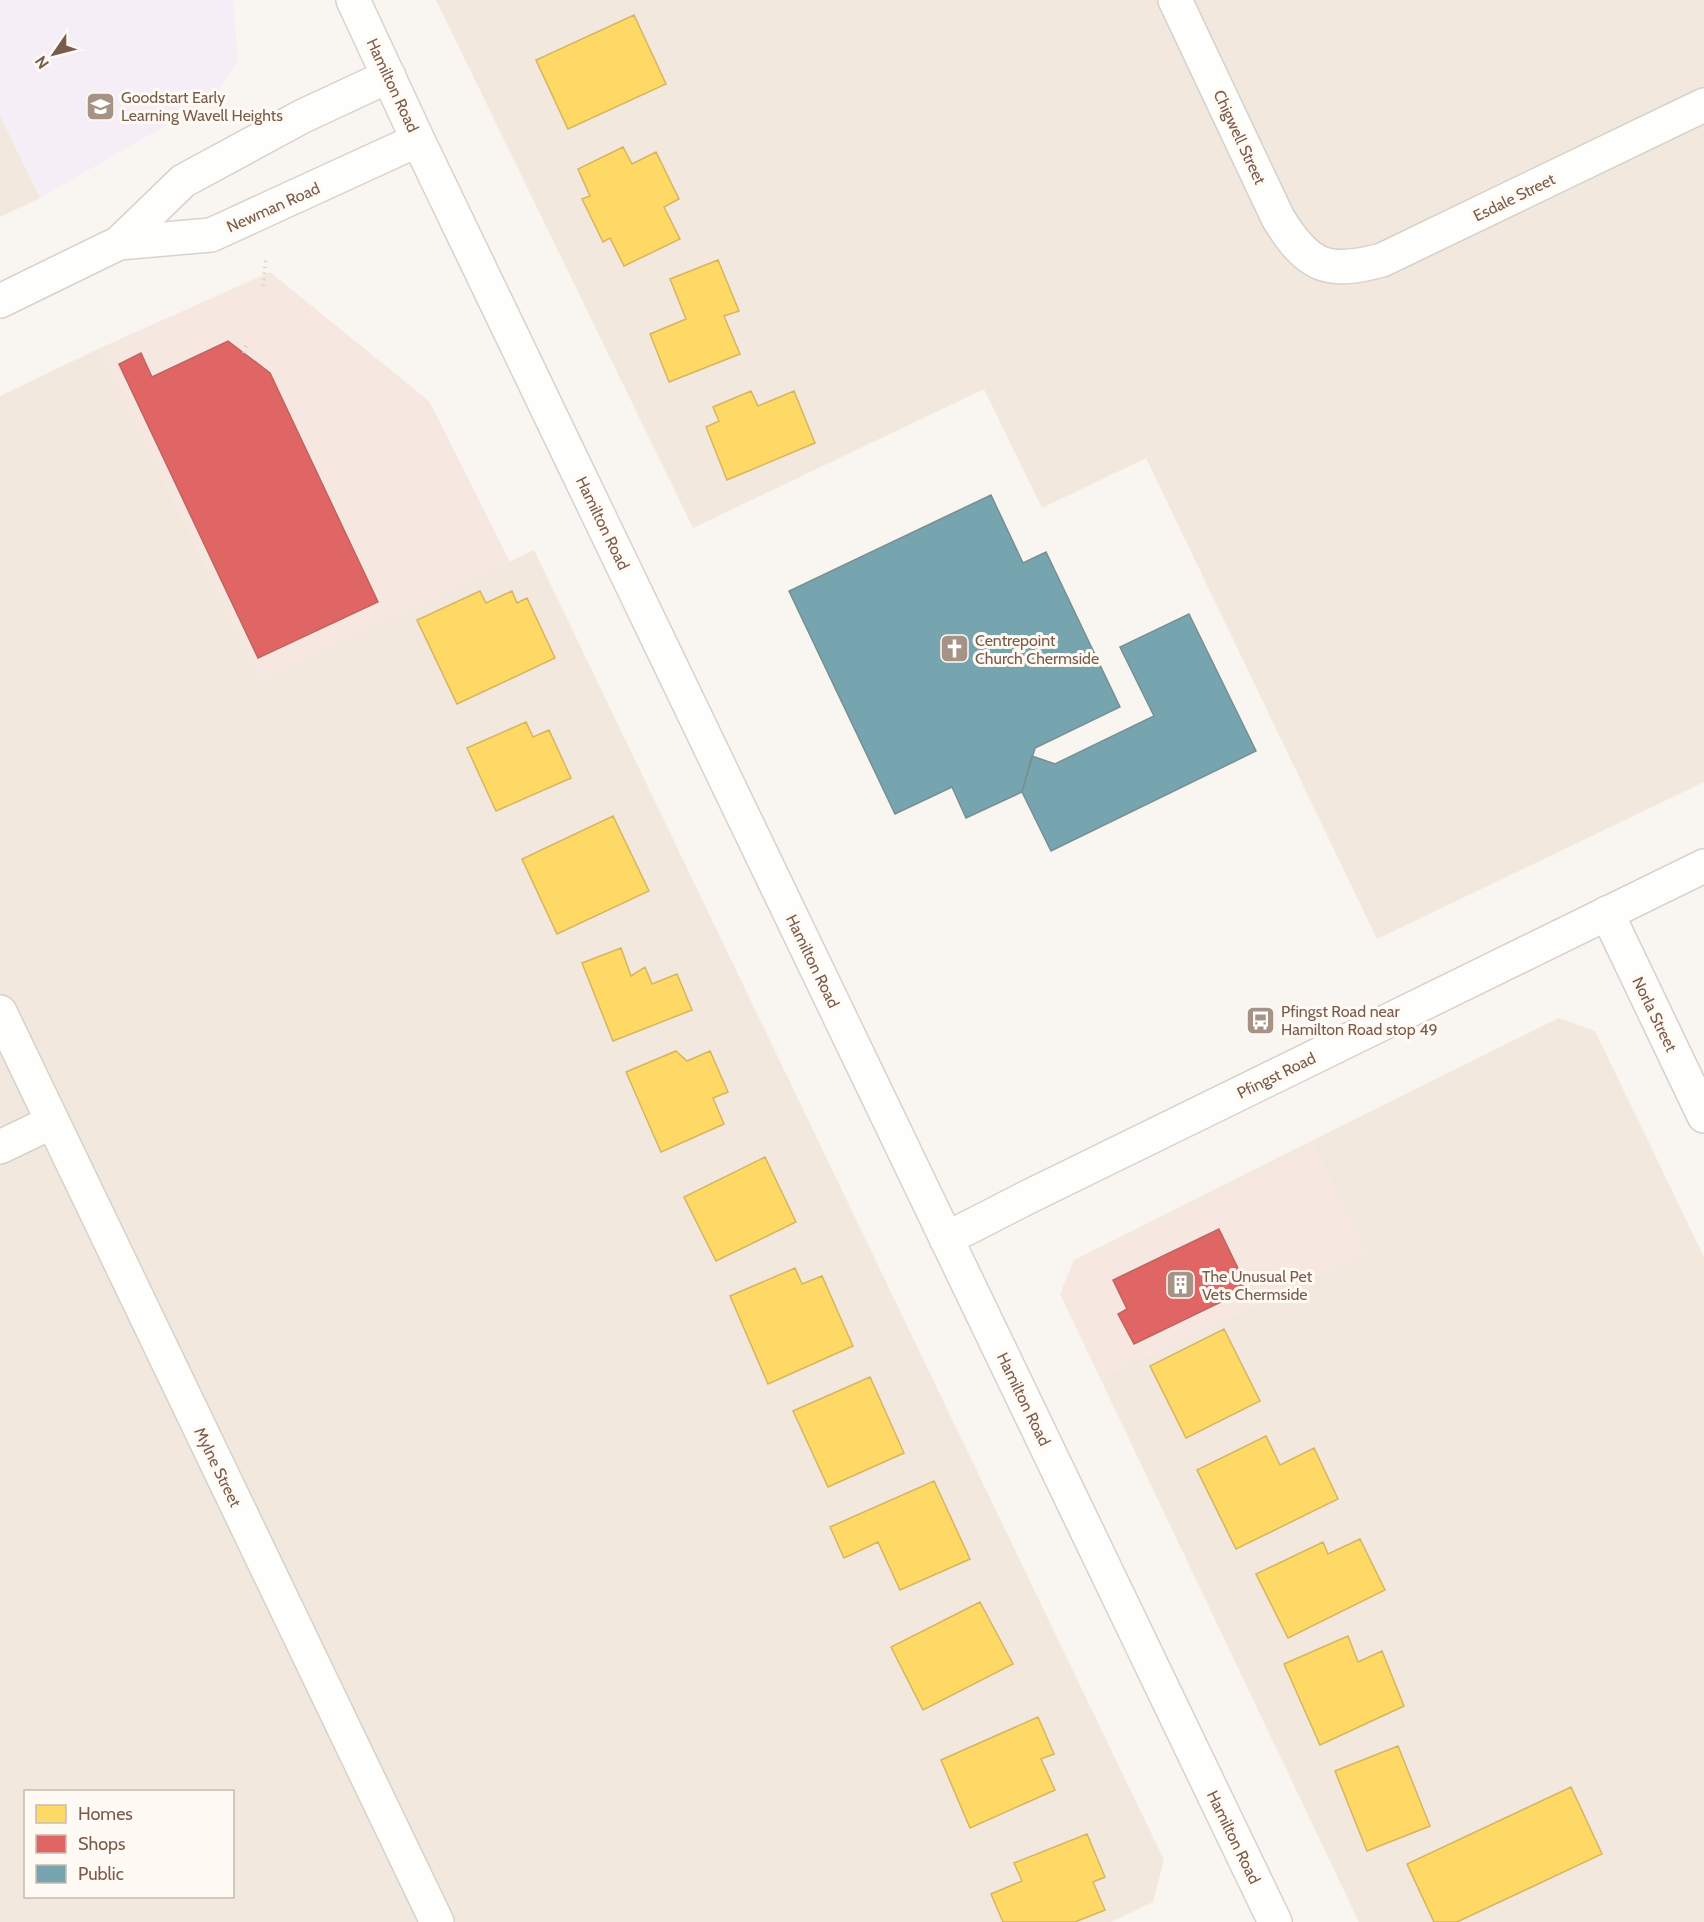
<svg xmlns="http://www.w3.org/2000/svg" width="1704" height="1922" font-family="Cabin,sans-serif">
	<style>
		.residential { fill: #f2e8de; fill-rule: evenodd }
		.commercial { fill: #f6e8e1 }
		.education { fill: #f6eef6 }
		.homes { fill: #ffd966; stroke: #d7b45e; stroke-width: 1.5 }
		.shops { fill: #e06666; stroke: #c1635e; stroke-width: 1.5 }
		.public { fill: #76a5af; stroke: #778f92; stroke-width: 1.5 }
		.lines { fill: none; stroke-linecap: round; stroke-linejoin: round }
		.street-casing { stroke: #d7d1cb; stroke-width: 36 }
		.secondary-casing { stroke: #d9d2cb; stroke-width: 36 }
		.path { stroke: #dcd5d0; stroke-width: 4; stroke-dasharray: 1.5 4.5; stroke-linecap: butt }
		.street { stroke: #fefefd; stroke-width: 33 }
		.secondary { stroke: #fefefd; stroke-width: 33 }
		.labels { text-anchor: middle; stroke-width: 6; stroke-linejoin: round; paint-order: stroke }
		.street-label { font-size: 16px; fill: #7a5c4d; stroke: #fffaf3 }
		.poi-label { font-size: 16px; fill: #7a5c4d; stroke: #fffaf3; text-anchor: start }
	</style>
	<rect width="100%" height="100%" fill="#f9f5f0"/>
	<path class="residential" d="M436,0H1704V782L1377,939L1146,458L1042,508L984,389L693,528Z
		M0,115L40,198L0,217Z
		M100,348L261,680L534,550L1164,1860L1153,1902L1111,1922H0V396ZM26,1792H232V1896H26Z
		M1559,1018L1595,1031L1704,1257V1922H1359L1100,1378L1365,1253L1311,1141Z"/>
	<path class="commercial" d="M270,272L429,401L510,562L261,680L100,348Z
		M1311,1141L1365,1253L1100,1378L1060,1294L1074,1260Z"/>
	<path class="education" d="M0,0H233L238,60L215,97L40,198L0,115Z"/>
	<path class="homes" d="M634,15L666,84L568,129L536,60Z
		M623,147L632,164L656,152L679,199L664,207L680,239L624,266L610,238L603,242L582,199L590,196L578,169Z
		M718,260L739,311L724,316L740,354L669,382L650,334L686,319L670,279Z
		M751,391L758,406L794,391L815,443L727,480L706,427L719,421L713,407Z
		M480,591L486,603L512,591L517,603L527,598L555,658L457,704L417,620Z
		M526,722L533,737L549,730L571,778L496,811L467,748Z
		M613,816L649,891L557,934L522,859Z
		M621,948L631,976L645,967L652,984L677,974L692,1010L613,1041L582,963Z
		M676,1051L687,1061L710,1051L728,1092L713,1098L724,1124L661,1152L626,1072Z
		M765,1157L796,1222L716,1261L684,1197Z
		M795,1268L802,1284L822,1276L853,1346L768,1384L730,1296Z
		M1224,1329L1260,1401L1186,1438L1150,1366Z
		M870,1377L904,1453L828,1487L793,1411Z
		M1266,1436L1280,1465L1314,1448L1338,1499L1236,1549L1197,1470Z
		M934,1481L970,1559L900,1590L878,1542L844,1558L830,1527Z
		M1360,1539L1385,1590L1288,1638L1256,1574L1323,1542L1328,1554Z
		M980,1602L1013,1664L923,1710L891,1647Z
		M1348,1636L1358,1662L1382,1651L1404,1706L1320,1745L1284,1664Z
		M1038,1717L1054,1754L1041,1759L1055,1790L970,1828L941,1760Z
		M1398,1746L1430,1826L1367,1851L1335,1771Z
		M1571,1787L1602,1854L1457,1922H1434L1407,1864Z
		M1087,1834L1105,1877L1093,1882L1105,1910L1075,1922H1003L991,1894L1022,1881L1014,1863Z"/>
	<path class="shops" d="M228,341L270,373L378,602L258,658L119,364L141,353L152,377Z
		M1219,1229L1248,1289L1134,1344L1118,1314L1127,1309L1113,1280Z"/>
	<path class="public" d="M991,495L1023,563L1046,552L1120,707L1035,748L1022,792L966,818L952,787L895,814L789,591Z
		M1189,614L1256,751L1051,851L1022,792L1032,756L1055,764L1154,716L1120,647Z"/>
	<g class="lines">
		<defs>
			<path id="street" d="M1175,0L1278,218C1308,267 1327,275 1382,260L1704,105
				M1607,913L1704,1116
				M0,1012L437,1922
				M0,1147L52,1122"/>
			<path id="secondary" d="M353,0L418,140L1275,1922
				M119,243L211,235L418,140
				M0,301L119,243L183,181L303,116L389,76
				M946,1239L1028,1197L1704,866"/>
		</defs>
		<use href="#street" class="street-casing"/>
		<use href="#secondary" class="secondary-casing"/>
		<path class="path" d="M263,286L266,257
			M244,353L247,342"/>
		<use href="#street" class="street"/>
		<use href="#secondary" class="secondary"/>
	</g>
	<defs>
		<symbol id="school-square" viewBox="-11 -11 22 22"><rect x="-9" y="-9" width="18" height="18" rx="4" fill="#a69286" stroke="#fffaf3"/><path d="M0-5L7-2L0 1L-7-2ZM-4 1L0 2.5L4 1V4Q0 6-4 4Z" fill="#fff"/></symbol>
		<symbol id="church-square" viewBox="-11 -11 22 22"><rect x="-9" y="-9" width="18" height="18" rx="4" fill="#a69286" stroke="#fffaf3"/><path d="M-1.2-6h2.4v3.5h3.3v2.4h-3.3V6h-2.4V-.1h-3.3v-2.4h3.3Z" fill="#fff"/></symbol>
		<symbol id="bus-square" viewBox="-11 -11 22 22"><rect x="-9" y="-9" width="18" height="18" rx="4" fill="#a69286" stroke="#fffaf3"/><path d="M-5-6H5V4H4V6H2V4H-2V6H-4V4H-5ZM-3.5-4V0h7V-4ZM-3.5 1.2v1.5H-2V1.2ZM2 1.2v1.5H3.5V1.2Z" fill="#fff"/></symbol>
		<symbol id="building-square" viewBox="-11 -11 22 22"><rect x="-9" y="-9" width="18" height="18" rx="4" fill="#a69286" stroke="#fffaf3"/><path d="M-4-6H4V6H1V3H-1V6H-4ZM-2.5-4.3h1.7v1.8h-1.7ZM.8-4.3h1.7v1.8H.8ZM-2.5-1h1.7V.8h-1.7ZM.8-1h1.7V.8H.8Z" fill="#fff"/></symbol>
	</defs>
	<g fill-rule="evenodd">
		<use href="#school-square" x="84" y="90" width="33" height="33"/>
		<use href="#church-square" x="938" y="632" width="33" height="33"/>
		<use href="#bus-square" x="1244" y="1004" width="33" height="33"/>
		<use href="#building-square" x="1164" y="1268" width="33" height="33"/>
	</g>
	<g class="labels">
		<g class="street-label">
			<text transform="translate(393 85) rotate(65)" y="6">Hamilton Road</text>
			<text transform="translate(1240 137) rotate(65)" y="6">Chigwell Street</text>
			<text transform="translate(1514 197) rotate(-26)" y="6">Esdale Street</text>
			<text transform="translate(273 207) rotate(-24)" y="6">Newman Road</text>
			<text transform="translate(603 523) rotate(64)" y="6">Hamilton Road</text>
			<text transform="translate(813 961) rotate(64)" y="6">Hamilton Road</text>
			<text transform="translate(1655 1014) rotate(64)" y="6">Norla Street</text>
			<text transform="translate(1276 1075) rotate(-26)" y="6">Pfingst Road</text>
			<text transform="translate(1024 1399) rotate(64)" y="6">Hamilton Road</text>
			<text transform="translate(218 1467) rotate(64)" y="6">Mylne Street</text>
			<text transform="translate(1234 1837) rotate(64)" y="6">Hamilton Road</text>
		</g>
		<g class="poi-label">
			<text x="121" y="103">Goodstart Early<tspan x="121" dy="18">Learning Wavell Heights</tspan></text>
			<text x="975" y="646">Centrepoint<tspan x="975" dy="18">Church Chermside</tspan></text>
			<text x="1281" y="1017">Pfingst Road near<tspan x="1281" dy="18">Hamilton Road stop 49</tspan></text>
			<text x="1202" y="1282">The Unusual Pet<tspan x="1202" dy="18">Vets Chermside</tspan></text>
		</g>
	</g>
	<rect x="24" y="1790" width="210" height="108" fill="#fffaf3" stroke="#cabbb1" stroke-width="1.5"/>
	<rect x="36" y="1805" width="30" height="18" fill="#ffd966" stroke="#cabbb1" stroke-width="1.5"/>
	<text x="78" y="1820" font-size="18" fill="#7a5c4d">Homes</text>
	<rect x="36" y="1835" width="30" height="18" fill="#e06666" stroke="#cabbb1" stroke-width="1.5"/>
	<text x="78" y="1850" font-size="18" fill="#7a5c4d">Shops</text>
	<rect x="36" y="1865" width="30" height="18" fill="#76a5af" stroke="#cabbb1" stroke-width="1.5"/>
	<text x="78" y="1880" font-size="18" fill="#7a5c4d">Public</text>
	<g transform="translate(54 54) rotate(235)" stroke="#fffaf3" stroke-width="4.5" paint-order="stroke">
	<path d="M0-4.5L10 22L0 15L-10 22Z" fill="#7a5c4d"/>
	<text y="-9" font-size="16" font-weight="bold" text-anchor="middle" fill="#7a5c4d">N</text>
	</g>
</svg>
